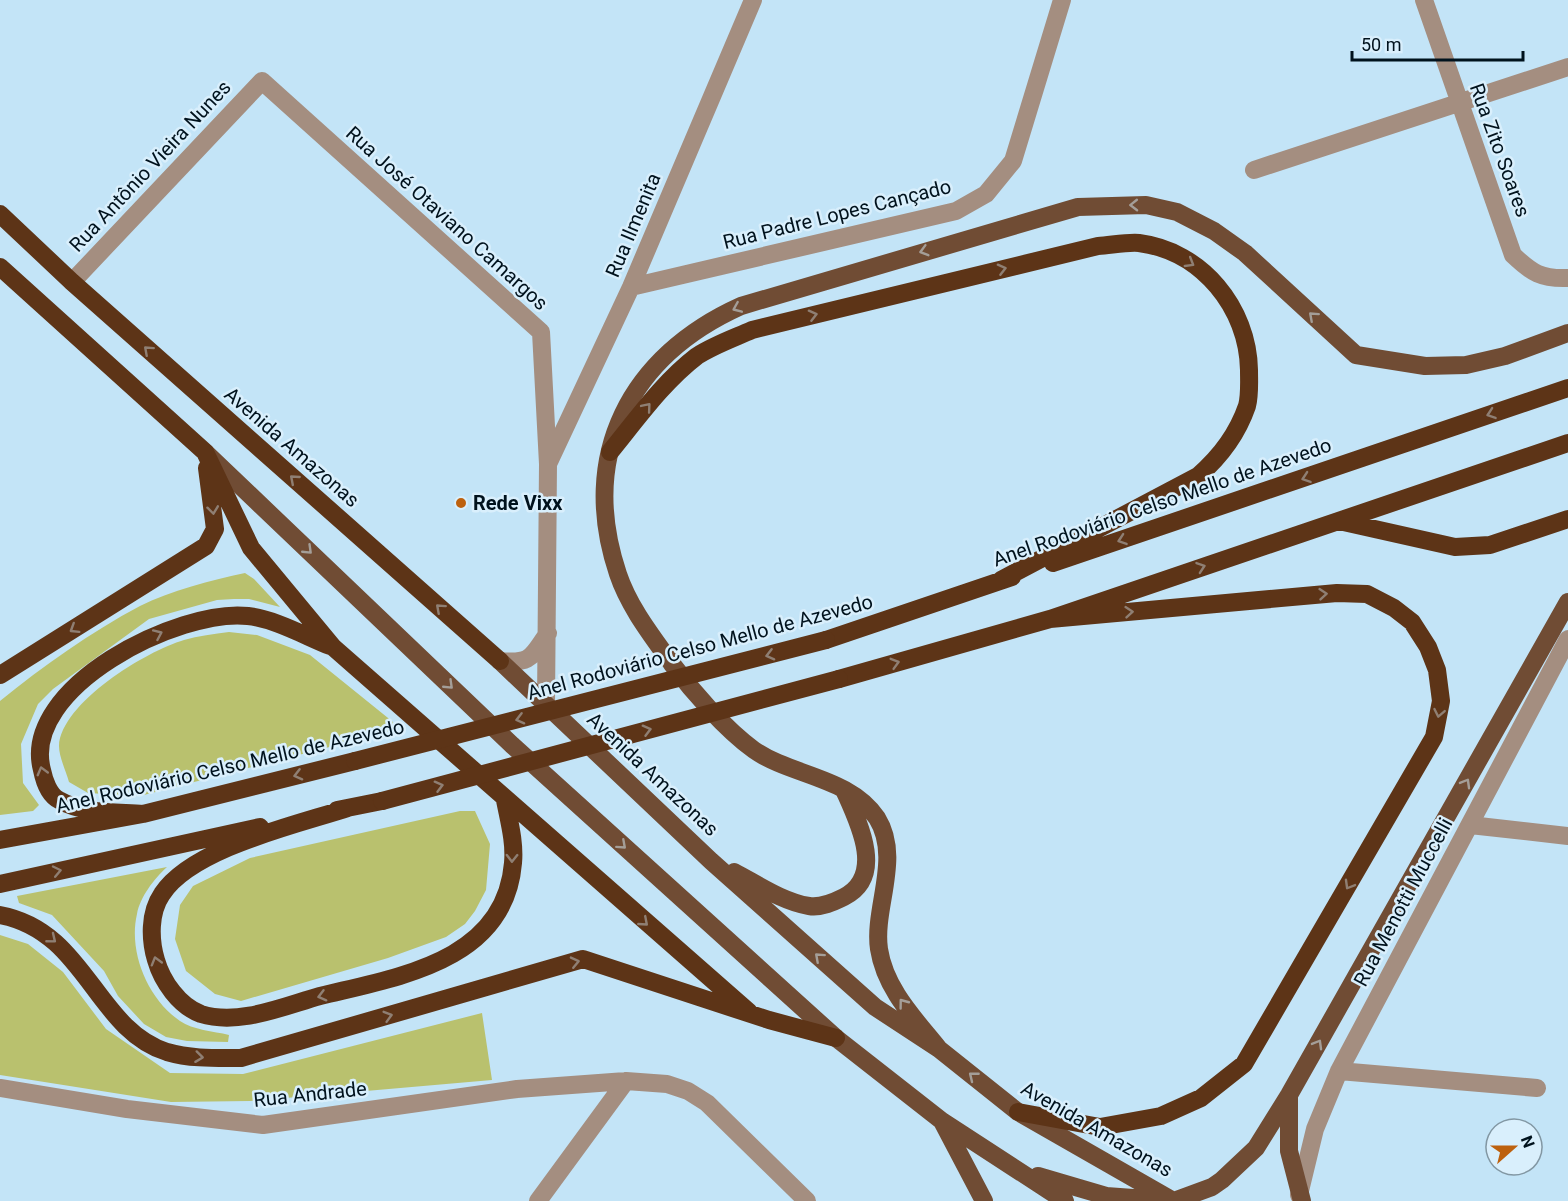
<svg xmlns="http://www.w3.org/2000/svg" width="1568" height="1201" font-family="Roboto,sans-serif">
	<style>
		.green { fill: #b9c16e }
		.lines { fill: none; stroke-linecap: round; stroke-linejoin: round }
		.street { stroke: #a48e80; stroke-width: 18 }
		.primary { stroke: #704c34; stroke-width: 18 }
		.highway { stroke: #5d3417; stroke-width: 18 }
		.highway-bridge { stroke: #5d3417; stroke-width: 18 }
		.oneway { stroke: #a49e98 }
		.oneway2 { stroke: #8f7f73 }
		.poi-dot { fill: #bd610e; stroke: #d9effc; stroke-width: 2 }
		.labels { text-anchor: middle; stroke-width: 5; stroke-linejoin: round; paint-order: stroke }
		.street-label { font-size: 20px; fill: #00121d; stroke: #d9effc }
		.poi-label { font-size: 20px; font-weight: bold; fill: #00121d; stroke: #d9effc; text-anchor: start }
	</style>
	<rect width="100%" height="100%" fill="#c3e4f7"/>
	<path class="green" d="M245,573L254,579L280,607L249,599H234L217,600L149,619L53,689L38,704L21,744L23,783L39,805L33,811L0,815V701C43,666 91,632 140,606C170,591 212,580 245,573Z
		M229,632L257,635L310,655L393,722L395,730L140,796L88,793L69,782C66,771 59,757 59,746C61,703 146,651 184,640C198,636 214,634 229,632Z
		M460,811H475L490,844L486,890L475,911L465,924L446,937L388,958L241,1001L215,994L186,971L175,939L180,905L193,886L250,858Z
		M167,867C154,879 140,897 137,914C128,952 148,999 180,1021C193,1030 213,1031 229,1035L228,1042L187,1041L166,1037L144,1024L118,996L104,971L52,915L19,903L17,896Z
		M0,935L28,944L63,972L106,1029L170,1073L243,1074L482,1013L492,1080L250,1101L171,1102L0,1075Z"/>
	<g class="lines">
		<path class="street" d="M1424,0L1513,255C1532,273 1541,279 1568,278
			M1254,170L1568,67
			M72,282L262,81L541,332L548,464L546,704
			M631,287L956,211L986,194L1013,161L1062,0
			M549,462L631,287L753,0
			M500,661C532,664 531,657 548,633
			M1470,825L1568,836
			M1339,1071L1537,1088
			M0,1088L127,1109L263,1125L517,1089L626,1081L667,1084L688,1091L707,1103L807,1201
			M1299,1195L1315,1129L1339,1071L1568,639
			M538,1201L626,1081"/>
		<path class="primary" d="M206,453L512,745L836,1038L942,1121L1065,1201
			M500,661L711,861L875,1007L939,1049L1018,1112L1170,1199
			M734,872C757,884 783,902 809,906C821,908 834,902 844,897C886,876 858,821 844,790
			M939,1049C915,1019 885,989 879,949C873,908 902,858 877,818C850,777 791,776 754,750C725,729 693,692 672,664C652,636 629,607 618,574C578,455 630,356 741,306L1078,207L1146,205L1177,212L1214,231L1245,253L1356,355L1425,366L1466,365L1505,356L1568,333
			M1289,1095V1151L1302,1201
			M943,1123L984,1201
			M1038,1176L1106,1196L1174,1201L1212,1187L1222,1180L1256,1148L1289,1095L1568,602"/>
		<path class="highway" d="M0,214L72,282L500,661
			M0,267L205,452L251,548L333,647L749,1012
			M610,452C637,419 663,382 697,356C714,345 734,338 752,330L1098,246C1112,245 1127,242 1139,243C1202,251 1248,308 1249,370C1249,382 1250,395 1247,406C1237,435 1220,457 1198,476L1001,580
			M1339,521L1455,547L1490,545L1568,519
			M1053,563L1568,388
			M826,640L1012,577
			M0,675L206,546L215,529L207,468
			M839,679L1050,619L1568,443
			M348,808C296,825 192,848 162,894C149,913 150,940 156,960C162,981 179,1006 201,1014C239,1026 284,1006 320,996C397,977 505,962 513,863C515,842 509,821 505,800
			M337,810L382,801
			M143,814C116,812 83,814 59,800C49,795 44,780 42,770C20,687 180,608 248,616C275,619 305,636 330,646
			M0,840L143,814L355,761
			M0,884L260,827
			M0,915C86,931 95,1029 167,1052C191,1059 216,1058 241,1058L583,959L769,1020L836,1038
			M1018,1112L1100,1127L1161,1116L1201,1098L1244,1064L1434,737L1441,701L1437,670L1428,647L1412,622L1394,608L1367,594L1337,593L1050,619"/>
		<path class="highway-bridge" d="M355,761L826,640
			M382,801L839,679"/>
	</g>
	<defs><path id="oneway-chevron" d="M-2-3.5L2.5 0L-2 3.5" fill="none" stroke-width="1.6" stroke-linecap="round" stroke-linejoin="round" transform="scale(1.5)"/></defs>
	<g class="oneway">
		<use href="#oneway-chevron" transform="translate(1134 205) rotate(179)"/>
		<use href="#oneway-chevron" transform="translate(924 251) rotate(164)"/>
		<use href="#oneway-chevron" transform="translate(737 308) rotate(157)"/>
		<use href="#oneway-chevron" transform="translate(1313 316) rotate(-138)"/>
		<use href="#oneway-chevron" transform="translate(308 550) rotate(44)"/>
		<use href="#oneway-chevron" transform="translate(449 685) rotate(44)"/>
		<use href="#oneway-chevron" transform="translate(1466 783) rotate(-60)"/>
		<use href="#oneway-chevron" transform="translate(622 845) rotate(42)"/>
		<use href="#oneway-chevron" transform="translate(819 957) rotate(-138)"/>
		<use href="#oneway-chevron" transform="translate(903 1003) rotate(-127)"/>
		<use href="#oneway-chevron" transform="translate(1318 1044) rotate(-60)"/>
		<use href="#oneway-chevron" transform="translate(973 1076) rotate(-141)"/>
	</g>
	<g class="oneway2">
		<use href="#oneway-chevron" transform="translate(1190 263) rotate(31)"/>
		<use href="#oneway-chevron" transform="translate(1002 269) rotate(-14)"/>
		<use href="#oneway-chevron" transform="translate(813 315) rotate(-14)"/>
		<use href="#oneway-chevron" transform="translate(148 350) rotate(-138)"/>
		<use href="#oneway-chevron" transform="translate(647 407) rotate(-50)"/>
		<use href="#oneway-chevron" transform="translate(1491 414) rotate(161)"/>
		<use href="#oneway-chevron" transform="translate(1306 478) rotate(161)"/>
		<use href="#oneway-chevron" transform="translate(294 479) rotate(-139)"/>
		<use href="#oneway-chevron" transform="translate(213 510) rotate(83)"/>
		<use href="#oneway-chevron" transform="translate(1122 540) rotate(161)"/>
		<use href="#oneway-chevron" transform="translate(1201 567) rotate(-19)"/>
		<use href="#oneway-chevron" transform="translate(1323 594) rotate(-5)"/>
		<use href="#oneway-chevron" transform="translate(440 608) rotate(-138)"/>
		<use href="#oneway-chevron" transform="translate(1129 612) rotate(-5)"/>
		<use href="#oneway-chevron" transform="translate(74 629) rotate(148)"/>
		<use href="#oneway-chevron" transform="translate(158 634) rotate(-24)"/>
		<use href="#oneway-chevron" transform="translate(770 655) rotate(166)"/>
		<use href="#oneway-chevron" transform="translate(895 663) rotate(-16)"/>
		<use href="#oneway-chevron" transform="translate(1439 713) rotate(101)"/>
		<use href="#oneway-chevron" transform="translate(520 719) rotate(166)"/>
		<use href="#oneway-chevron" transform="translate(647 730) rotate(-15)"/>
		<use href="#oneway-chevron" transform="translate(42 771) rotate(-105)"/>
		<use href="#oneway-chevron" transform="translate(298 775) rotate(166)"/>
		<use href="#oneway-chevron" transform="translate(439 786) rotate(-15)"/>
		<use href="#oneway-chevron" transform="translate(512 858) rotate(91)"/>
		<use href="#oneway-chevron" transform="translate(57 871) rotate(-12)"/>
		<use href="#oneway-chevron" transform="translate(1349 885) rotate(120)"/>
		<use href="#oneway-chevron" transform="translate(644 922) rotate(41)"/>
		<use href="#oneway-chevron" transform="translate(52 939) rotate(39)"/>
		<use href="#oneway-chevron" transform="translate(156 961) rotate(-106)"/>
		<use href="#oneway-chevron" transform="translate(575 962) rotate(-13)"/>
		<use href="#oneway-chevron" transform="translate(322 996) rotate(165)"/>
		<use href="#oneway-chevron" transform="translate(388 1016) rotate(-16)"/>
		<use href="#oneway-chevron" transform="translate(199 1057) rotate(7)"/>
	</g>
	<circle class="poi-dot" cx="461" cy="503" r="6"/>
	<g class="labels">
		<g class="street-label">
			<text transform="translate(1500 150) rotate(70)" y="7">Rua Zito Soares</text>
			<text transform="translate(150 166) rotate(-47)" y="7">Rua Antônio Vieira Nunes</text>
			<text transform="translate(837 214) rotate(-14)" y="7">Rua Padre Lopes Cançado</text>
			<text transform="translate(447 218) rotate(42)" y="7">Rua José Otaviano Camargos</text>
			<text transform="translate(633 225) rotate(-67)" y="7">Rua Ilmenita</text>
			<text transform="translate(292 447) rotate(41)" y="7">Avenida Amazonas</text>
			<text transform="translate(1162 502) rotate(-19)" y="7">Anel Rodoviário Celso Mello de Azevedo</text>
			<text transform="translate(700 647) rotate(-15)" y="7">Anel Rodoviário Celso Mello de Azevedo</text>
			<text transform="translate(230 766) rotate(-13)" y="7">Anel Rodoviário Celso Mello de Azevedo</text>
			<text transform="translate(653 774) rotate(43)" y="7">Avenida Amazonas</text>
			<text transform="translate(1403 902) rotate(-62)" y="7">Rua Menotti Muccelli</text>
			<text transform="translate(310 1094) rotate(-6)" y="7">Rua Andrade</text>
			<text transform="translate(1097 1129) rotate(30)" y="7">Avenida Amazonas</text>
		</g>
		<g class="poi-label">
			<text x="473" y="510">Rede Vixx</text>
		</g>
	</g>
	<g transform="translate(1514 1147) rotate(69)"><circle r="28" fill="#d9effc" stroke="#8297a3" stroke-width="1.5"/>
	<path d="M0-4.5L10 22L0 15L-10 22Z" fill="#bd610e"/>
	<text y="-9" font-size="16" font-weight="bold" text-anchor="middle" fill="#00121d">N</text>
	</g>
	<path d="M1352 51v9h171v-9" fill="none" stroke="#00121d" stroke-width="3"/>
	<text x="1361" y="51" font-size="18" fill="#00121d" stroke="#d9effc" stroke-width="4.5" paint-order="stroke">50 m</text>
</svg>
